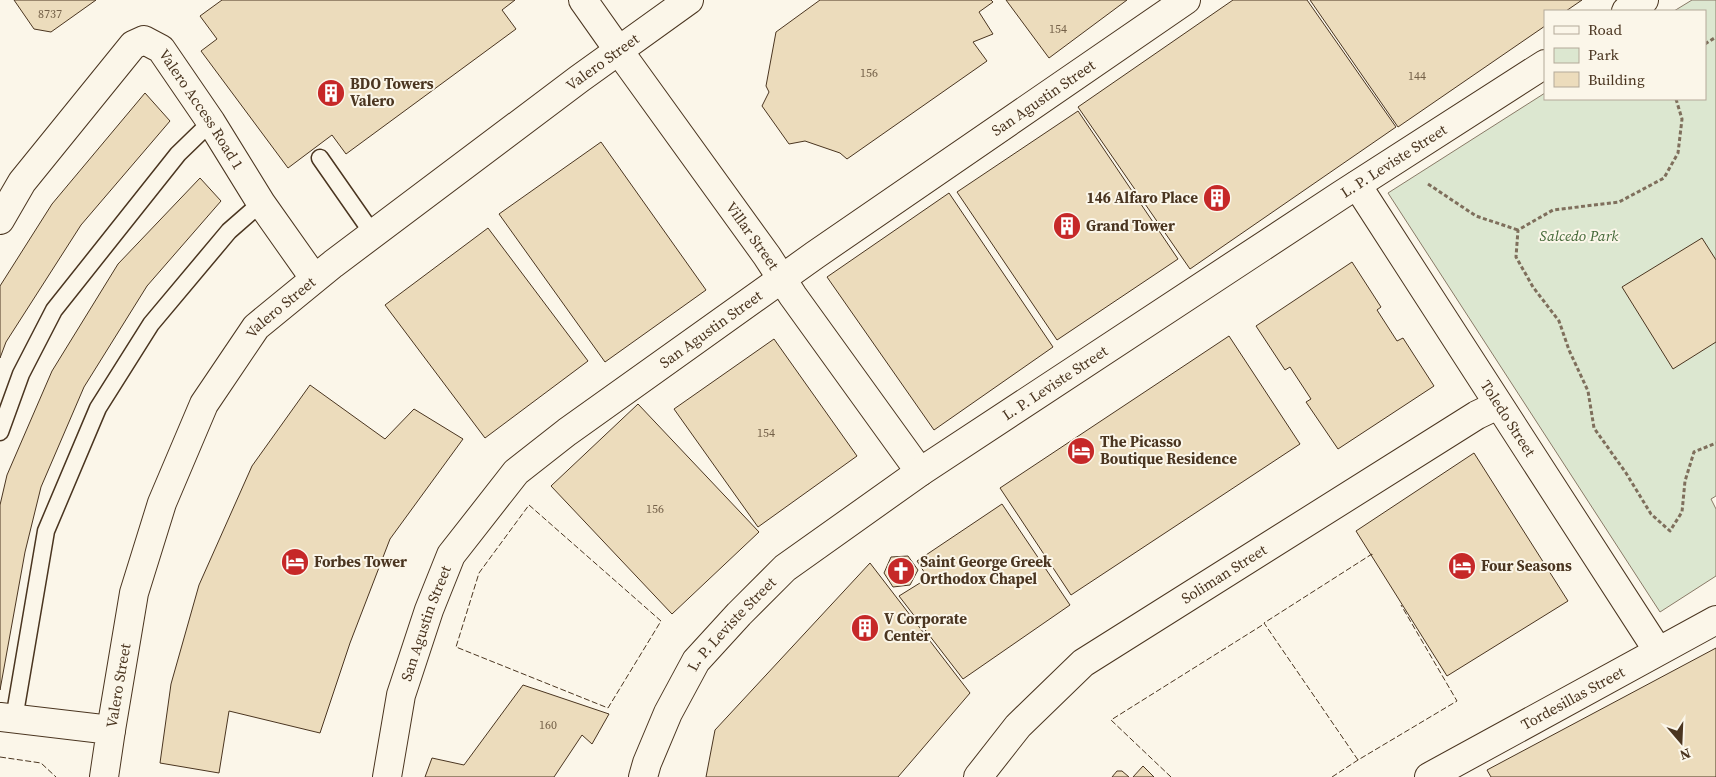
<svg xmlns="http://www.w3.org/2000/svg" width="1716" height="777" font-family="'Source Serif 4',serif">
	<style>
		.green { fill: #dce7d0; stroke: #887966 }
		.building { fill: #ecdcbc; stroke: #4a3520 }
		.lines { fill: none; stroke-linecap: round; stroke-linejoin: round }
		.lane-casing { stroke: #4a3520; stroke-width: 19 }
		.street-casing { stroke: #4a3520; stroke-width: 30 }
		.secondary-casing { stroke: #4a3520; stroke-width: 30 }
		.path { stroke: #7f6f5c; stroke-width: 3; stroke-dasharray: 4 2.5; stroke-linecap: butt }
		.lane { stroke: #fbf6e9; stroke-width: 16 }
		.street { stroke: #fbf6e9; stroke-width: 28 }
		.secondary { stroke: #fbf6e9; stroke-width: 28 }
		.fence { stroke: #4a3520; stroke-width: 1; stroke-dasharray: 6 2.5; stroke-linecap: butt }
		.labels { text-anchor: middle; stroke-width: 4; stroke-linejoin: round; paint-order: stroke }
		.number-label { font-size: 12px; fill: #725f47 }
		.street-label { font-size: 15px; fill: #4a3520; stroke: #fbf6e9 }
		.poi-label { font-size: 15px; font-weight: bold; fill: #4a3520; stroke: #fbf6e9; text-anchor: start }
		.park-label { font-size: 15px; font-style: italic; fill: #436837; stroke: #fbf6e9 }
	</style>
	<rect width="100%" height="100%" fill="#fbf6e9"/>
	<path class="green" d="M1692,0H1716V496L1711,499L1716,509V576L1660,612L1388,193L1545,93V99H1705V11H1674Z"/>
	<path class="building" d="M14,0H96L51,32L34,29Z
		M222,0H515L502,10L516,29L346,154L332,135L288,168L201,51L217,39L200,16Z
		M820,0H991L993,2L979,12L993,34L973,42L987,61L847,159L840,153L805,141L789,144L762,106L769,92L766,86L776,32Z
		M1006,0H1127L1049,58Z
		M1233,0H1307L1396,127L1190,269L1078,107Z
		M1310,0H1582L1566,11H1545V26L1398,127Z
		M145,93L170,121L81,225L6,342L0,358V286L52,204Z
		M1078,111L1178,259L1057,340L957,192Z
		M601,142L706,290L605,362L499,214Z
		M200,178L221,201L147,286L84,387L41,487L25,552L0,690V505L7,475L52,371L118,264Z
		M949,193L1053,347L934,430L827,277Z
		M488,228L588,361L485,438L385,305Z
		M1702,238L1716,260V342L1673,369L1622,287Z
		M1352,262L1381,307L1377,310L1397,341L1403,338L1434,386L1338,449L1306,402L1311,399L1290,367L1285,370L1256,326Z
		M1229,336L1300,444L1071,595L1000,488Z
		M774,339L857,456L758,527L674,409Z
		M310,385L385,439L414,409L463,439L390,539L350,643L320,733L229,711L219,773L160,763L171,684L199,585L252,466Z
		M638,404L759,532L672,614L551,486Z
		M1474,453L1568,601L1447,676L1356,531Z
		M1002,504L1070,605L963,679L899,596L928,578L917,561Z
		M908,556L918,570L910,585L893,587L884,573L891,557Z
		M870,563L970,693L898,777H706L715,730Z
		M1716,648V777H1491L1487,770Z
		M523,685L609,714L592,744L582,735L554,777H425L432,758L464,765Z
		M1143,766L1154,777H1133Z
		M1117,771H1122L1129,777H1112Z"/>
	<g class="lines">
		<defs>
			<path id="lane" d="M320,158L373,234
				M0,432L21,374L54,310L178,154L211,122
				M14,719L46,531L98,408L151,324L229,231L261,203"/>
			<g id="street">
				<path d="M1626,11L1644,0"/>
				<path id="s1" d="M619,51L767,256L793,296L920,472"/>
				<path id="s2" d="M1357,185L1658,651"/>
				<path id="s3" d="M0,220L22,182L133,45L144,40L161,49L211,122L261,203L314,278"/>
				<path d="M0,717L111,730L104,777"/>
				<path id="s4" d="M387,777L401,695L429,610L451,555L516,472L567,432L815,255L1186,0"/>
				<path id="s5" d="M643,777L647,763L668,713L696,661L739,614L785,568L920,472L1341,195L1545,64"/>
				<path id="s6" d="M978,777L1018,726L1083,663L1477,415L1498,405"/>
			</g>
			<g id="secondary">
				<path d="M583,0L619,51"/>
				<path id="s7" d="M111,730L134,593L162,503L204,404L256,327L333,264L579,79L689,0"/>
				<path id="s8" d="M1429,777L1716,620"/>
			</g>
		</defs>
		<use href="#lane" class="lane-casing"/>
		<use href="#street" class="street-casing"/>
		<use href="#secondary" class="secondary-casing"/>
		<path class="path" d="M1705,44L1716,37
			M1676,99L1682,119L1678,153L1664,178L1619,202L1553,210L1518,230L1516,257L1533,287L1559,321L1569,350L1588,391L1594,428L1626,473L1651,514L1670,531L1682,512L1685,481L1694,452L1716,443
			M1428,184L1476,216L1518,230"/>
		<use href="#lane" class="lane"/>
		<use href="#street" class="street"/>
		<use href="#secondary" class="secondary"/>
		<path class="fence" d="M529,505L661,621L608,708L456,647L479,573Z
			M0,757L41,763L56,777
			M1358,760L1264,623L1372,554L1373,556
			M1171,777L1111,720L1264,624
			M1332,777L1358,760L1457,701L1401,605"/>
	</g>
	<defs>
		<symbol id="building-disc" viewBox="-11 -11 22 22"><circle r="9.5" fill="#c62828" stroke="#fbf6e9"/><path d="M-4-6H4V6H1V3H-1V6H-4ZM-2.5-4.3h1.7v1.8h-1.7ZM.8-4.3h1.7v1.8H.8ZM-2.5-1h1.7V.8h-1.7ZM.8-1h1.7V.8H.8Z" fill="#fff"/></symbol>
		<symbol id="hotel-disc" viewBox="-11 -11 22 22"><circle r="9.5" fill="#c62828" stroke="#fbf6e9"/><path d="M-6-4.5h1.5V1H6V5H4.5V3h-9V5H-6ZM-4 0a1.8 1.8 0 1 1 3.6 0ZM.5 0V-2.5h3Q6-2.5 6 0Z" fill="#fff"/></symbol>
		<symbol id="church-disc" viewBox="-11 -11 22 22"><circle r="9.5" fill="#c62828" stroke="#fbf6e9"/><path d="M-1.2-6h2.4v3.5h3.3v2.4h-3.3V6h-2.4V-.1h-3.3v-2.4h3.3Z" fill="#fff"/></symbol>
	</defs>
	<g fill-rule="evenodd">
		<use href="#building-disc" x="315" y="77" width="32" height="32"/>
		<use href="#building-disc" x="1201" y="182" width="32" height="32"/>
		<use href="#building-disc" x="1051" y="210" width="32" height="32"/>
		<use href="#hotel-disc" x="1065" y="435" width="32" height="32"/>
		<use href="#hotel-disc" x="279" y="546" width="32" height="32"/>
		<use href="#hotel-disc" x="1446" y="550" width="32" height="32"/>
		<use href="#church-disc" x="885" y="555" width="32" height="32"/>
		<use href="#building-disc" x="849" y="612" width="32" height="32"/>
	</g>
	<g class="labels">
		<g class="number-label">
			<text x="50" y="18">8737</text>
			<text x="1058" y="33">154</text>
			<text x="869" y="77">156</text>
			<text x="1417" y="80">144</text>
			<text x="766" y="437">154</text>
			<text x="655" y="513">156</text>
			<text x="548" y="729">160</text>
		</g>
		<g class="street-label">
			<text dy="5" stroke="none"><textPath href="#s7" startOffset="870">Valero Street</textPath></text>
			<text dy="5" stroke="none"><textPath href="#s4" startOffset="984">San Agustin Street</textPath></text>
			<text dy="5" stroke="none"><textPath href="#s3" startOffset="324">Valero Access Road 1</textPath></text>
			<text dy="5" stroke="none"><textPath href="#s5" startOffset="989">L. P. Leviste Street</textPath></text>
			<text dy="5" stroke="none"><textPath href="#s1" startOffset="228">Villar Street</textPath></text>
			<text dy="5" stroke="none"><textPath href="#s7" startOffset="465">Valero Street</textPath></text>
			<text dy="5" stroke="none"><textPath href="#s4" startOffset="579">San Agustin Street</textPath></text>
			<text dy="5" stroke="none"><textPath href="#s5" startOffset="584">L. P. Leviste Street</textPath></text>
			<text dy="5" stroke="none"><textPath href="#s2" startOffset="278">Toledo Street</textPath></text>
			<text dy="5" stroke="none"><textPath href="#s6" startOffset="322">Soliman Street</textPath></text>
			<text dy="5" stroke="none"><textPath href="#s4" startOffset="159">San Agustin Street</textPath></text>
			<text dy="5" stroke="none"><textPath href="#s5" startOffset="179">L. P. Leviste Street</textPath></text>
			<text dy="5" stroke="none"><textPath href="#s7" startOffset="45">Valero Street</textPath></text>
			<text dy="5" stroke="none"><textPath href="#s8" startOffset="164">Tordesillas Street</textPath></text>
		</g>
		<g class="poi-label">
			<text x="350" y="89">BDO Towers<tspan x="350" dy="17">Valero</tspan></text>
			<text x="1198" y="203" text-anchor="end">146 Alfaro Place</text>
			<text x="1086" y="231">Grand Tower</text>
			<text x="1100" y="447">The Picasso<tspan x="1100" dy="17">Boutique Residence</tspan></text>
			<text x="314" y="567">Forbes Tower</text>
			<text x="920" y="567">Saint George Greek<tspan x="920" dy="17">Orthodox Chapel</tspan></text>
			<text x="1481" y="571">Four Seasons</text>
			<text x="884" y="624">V Corporate<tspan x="884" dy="17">Center</tspan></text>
		</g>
		<g class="park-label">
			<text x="1579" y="241">Salcedo Park</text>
		</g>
	</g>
	<rect x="1544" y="10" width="162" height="90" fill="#fbf6e9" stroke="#b4a999"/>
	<rect x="1554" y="26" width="25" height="8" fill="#fbf6e9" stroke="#b4a999"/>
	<text x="1588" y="35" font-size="15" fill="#4a3520">Road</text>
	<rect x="1554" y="48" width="25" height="15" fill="#dce7d0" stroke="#b4a999"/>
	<text x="1588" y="60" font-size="15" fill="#4a3520">Park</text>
	<rect x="1554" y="72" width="25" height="15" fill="#ecdcbc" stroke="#b4a999"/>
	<text x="1588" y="85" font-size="15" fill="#4a3520">Building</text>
	<g transform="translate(1681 742) rotate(161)" stroke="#fbf6e9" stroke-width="4" paint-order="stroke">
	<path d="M0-4L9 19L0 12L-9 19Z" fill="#4a3520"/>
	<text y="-8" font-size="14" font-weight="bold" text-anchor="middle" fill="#4a3520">N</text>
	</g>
</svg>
